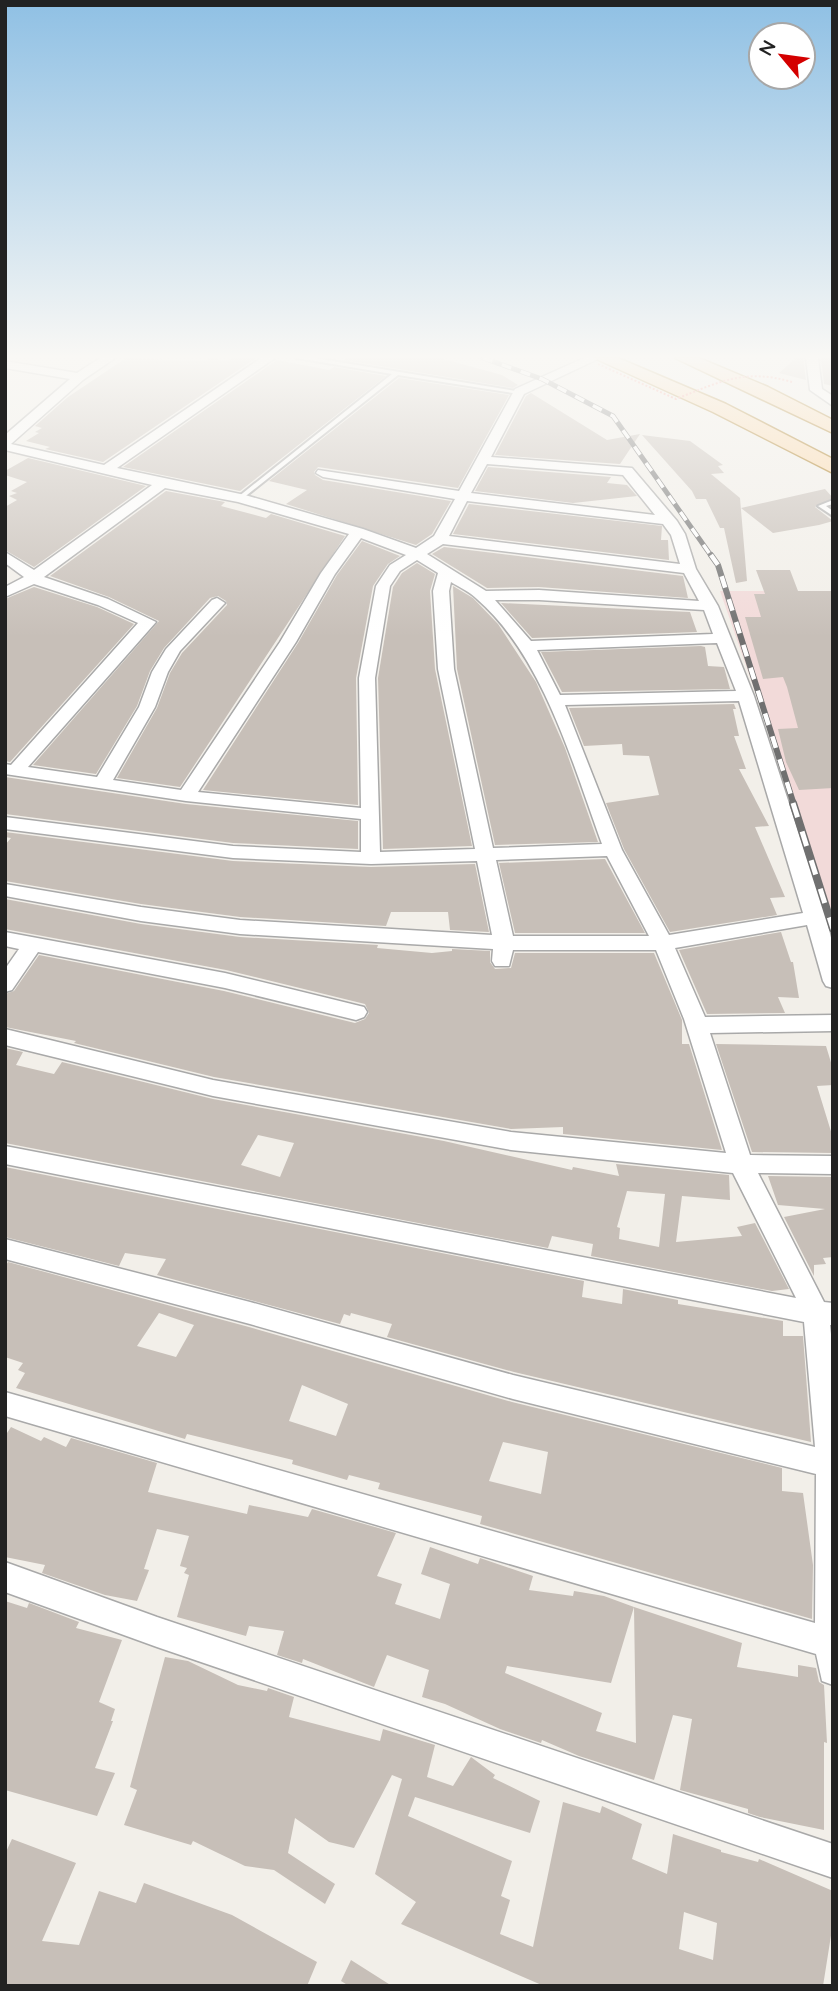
<svg xmlns="http://www.w3.org/2000/svg" width="838" height="1991" font-family="Quicksand,sans-serif">
	<style>
		.commercial { fill: #f2dad9 }
		.building { fill: #c7bfb8; fill-rule: evenodd }
		.lines { fill: none; stroke-linecap: round; stroke-linejoin: round }
		.lane-casing { stroke: #a9a9a9; stroke-width: 4 }
		.street-casing { stroke: #a9a9a9; stroke-width: 3 }
		.primary-casing { stroke: #a06b00; stroke-width: 3 }
		.lane { fill: #fff; fill-rule: evenodd }
		.street { fill: #fff; fill-rule: evenodd }
		.primary { fill: #fcd6a4; fill-rule: evenodd }
		.rail-far2-casing { stroke: #707070; stroke-width: 5 }
		.rail-far1-casing { stroke: #707070; stroke-width: 6 }
		.rail-casing { stroke: #707070; stroke-width: 8 }
		.rail-far2 { stroke: #fff; stroke-width: 3.5; stroke-dasharray: 10; stroke-linecap: butt }
		.rail-far1 { stroke: #fff; stroke-width: 4.5; stroke-dasharray: 12; stroke-linecap: butt }
		.rail { stroke: #fff; stroke-width: 5; stroke-dasharray: 15; stroke-linecap: butt }
		.path-bridge { stroke: #fa8072; stroke-width: 2; stroke-dasharray: 2 2; stroke-linecap: butt }
	</style>
	<rect width="100%" height="100%" fill="#f2efe9"/>
	<path class="commercial" d="M720,591H796L833,681V915Z"/>
	<path class="building" d="M126,358L199,361L213,358L227,361L232,358H256L103,462L45,449L50,447L26,441L39,433L35,432L42,428L35,426L68,397Z
		M346,358H440L502,375L518,385L513,388L344,360Z
		M796,358H803L806,380L779,373Z
		M821,358H833V386L824,384Z
		M277,360L329,370L334,367L386,376L240,491L123,467Z
		M399,378L509,395L458,488L318,467L314,472L315,475L323,480L451,501L432,534L416,545L286,504L307,490L269,481Z
		M531,393L607,440L640,434L620,464L495,455L526,396Z
		M642,435L690,441L723,465L718,466L724,473L711,474L740,498L747,581L736,583L724,528H720L706,499H696L692,491Z
		M28,458L146,486L34,567L5,550V507L17,500L9,496L17,493L11,491L27,482L5,475V471Z
		M488,467L611,477L607,483L627,485L637,496L573,503L475,491Z
		M825,489L833,498L815,507L833,521L819,525L773,533L741,508Z
		M166,491L225,502L221,506L266,518L271,514L345,536L180,787L117,778L157,708L170,673L182,653L227,605L226,601L218,596L210,598L164,648L150,671L137,706L96,774L33,765L159,621L109,597L50,576Z
		M469,504L662,526L661,540H668L669,560L453,534Z
		M362,541L400,556L388,564L373,586L356,678L358,805L203,790L298,643L337,575Z
		M444,547L683,576L688,598L539,587L487,588L432,554Z
		M417,563L435,574L430,591L435,669L472,846L383,849L378,678L393,587L402,573Z
		M756,570H790L798,591H833V788L799,790L786,762L778,729L798,728L787,687L783,677L763,679L745,617H761L754,594H765Z
		M453,586L473,598L498,624L536,682L565,748L598,842L495,845L457,669Z
		M34,587L97,607L134,624L10,762L5,761V599Z
		M501,603L690,612L697,632L532,638Z
		M701,646L705,647L708,666L724,667L730,689L562,692L541,652Z
		M734,704L736,709H733L739,736H734L746,769H739L769,826L755,827L785,897L770,898L777,915L670,932L624,849L606,803L659,795L649,756L623,755L622,744L584,746L569,708Z
		M5,777L186,804L358,821V849L233,843L5,814Z
		M5,832L233,861L371,867L475,864L489,932L450,930L448,912H391L386,926L240,917L141,904L5,881V845L11,838L5,837Z
		M605,859L645,933H515L499,863Z
		M5,899L141,924L240,937L378,945L377,948L432,953L452,951V949L490,951V962L495,969L511,968L515,953H654L682,1020V1044H689L722,1150L563,1134V1127L511,1129L214,1077L74,1043L76,1041L5,1027V994L14,991L39,955L224,991L355,1023L365,1019L369,1013L365,1004L226,970L5,929Z
		M781,932L791,962H793L799,998L778,997L785,1013L707,1014L679,950Z
		M716,1044L826,1046L833,1069V1085L817,1086L833,1138V1153L752,1152Z
		M5,1048L23,1052L16,1065L54,1074L62,1062L213,1099L444,1141L572,1170L573,1167L619,1176L616,1164L729,1175L730,1200L682,1196L676,1242L742,1236L737,1227L755,1223L789,1289L772,1291L591,1256L593,1244L552,1236L548,1248L5,1143ZM258,1135L294,1143L280,1177L241,1165ZM627,1191L665,1194L659,1247L619,1239L620,1228L617,1227Z
		M5,1167L584,1281L582,1297L622,1304L623,1289L678,1300V1304L783,1321V1336H803L811,1442L514,1372L387,1337L392,1324L351,1313L350,1316L344,1314L340,1324L157,1275L166,1259L125,1253L119,1266L5,1237Z
		M768,1176L833,1177V1257L823,1258L826,1264L814,1265V1276L784,1217L825,1209L778,1205Z
		M8,1262L249,1327L512,1402L782,1468V1491L803,1493L813,1565L812,1619L480,1524L482,1516L378,1489L380,1483L349,1475L347,1480L292,1464L293,1460L187,1434L185,1439L16,1388L25,1373L18,1370L23,1363L5,1357V1267ZM159,1313L194,1325L176,1357L137,1346ZM302,1385L348,1404L336,1436L289,1421ZM503,1442L548,1452L541,1494L489,1481Z
		M11,1427L41,1441L44,1437L66,1447L71,1438L157,1463L148,1492L247,1514L249,1505L308,1517L312,1509L396,1533L377,1576L402,1584L395,1604L440,1619L450,1584L421,1574L430,1547L478,1564L480,1558L533,1576L529,1590L573,1596L574,1591L604,1596L634,1607L611,1683L507,1666L505,1673L602,1713L596,1731L636,1743L634,1607L742,1643L737,1667L798,1677V1665L816,1668L819,1682L824,1685L827,1743L824,1742V1830L760,1817L748,1813V1809L680,1790L692,1719L673,1715L654,1780L579,1756L542,1740L541,1743L500,1729L445,1704L422,1697L429,1670L387,1655L374,1687L303,1659L302,1663L277,1655L284,1631L249,1626L246,1636L177,1617L189,1575L184,1573L187,1568L180,1566L189,1536L157,1529L144,1569L149,1570L137,1601L105,1595L42,1573L45,1565L5,1557V1436Z
		M5,1601L27,1608L29,1603L79,1622L76,1628L122,1640L99,1702L115,1709L111,1721H113L95,1768L115,1773L97,1816L5,1790Z
		M165,1657L188,1661L238,1685L267,1691L268,1688L294,1697L289,1717L380,1741L383,1729L435,1745L427,1777L453,1786L471,1757L495,1775L493,1778L540,1801L530,1833L415,1797L408,1816L512,1861L501,1896L510,1900L500,1934L533,1947L563,1802L600,1813L602,1806L642,1824L632,1859L667,1874L673,1834L721,1850V1852L758,1862L759,1859L833,1891V1923L823,1986H544L401,1924L416,1902L375,1874L402,1779L392,1775L354,1848L329,1842L295,1818L288,1853L335,1884L325,1904L274,1870L245,1866L193,1841L191,1845L124,1825L137,1790L130,1787ZM684,1912L717,1923L713,1960L679,1949Z
		M12,1839L76,1863L42,1941L79,1945L99,1891L136,1903L144,1883L232,1915L317,1962L307,1986H5V1854Z
		M351,1960L392,1986H349L341,1981Z"/>
	<g class="lines">
		<defs>
			<path id="lane" d="M297,358H314L522,392L519,394L398,375L242,499H238V497L392,374Z
				M833,500V504L826,506L833,511V516L818,506Z"/>
			<path id="street" d="M100,358H115L83,380L11,444L104,465L261,358H275L117,468L245,495L363,529L416,548L434,536L455,499L323,477L316,473L318,470L459,491L515,389L584,358H600L524,394L491,457L632,468L677,521L685,534L696,569L718,606L754,696L826,917L833,946V988L826,986L823,981L807,925L675,948L705,1017L833,1015V1031L710,1033L750,1155L833,1156V1174L758,1173L824,1302L833,1303V1325H830L833,1352V1685L822,1681L816,1654L5,1416V1392L815,1623L816,1474L513,1399L250,1324L5,1259V1239L250,1302L513,1375L815,1447L804,1322L5,1164V1146L796,1298L733,1173L511,1150L213,1096L5,1045V1029L213,1080L511,1132L726,1153L684,1019L656,950H513L509,966H495L492,961L493,949L240,934L141,921L5,896V884L141,907L240,920L492,935L477,861L371,864L233,858L5,829V817L233,846L361,852V819L186,801L5,774V764L11,765L138,623L98,605L34,584L5,597V587L24,577L5,563V552L34,570L152,485L5,450V435L70,379L5,368V361L77,373ZM487,464L623,475L655,515L471,493ZM165,488L238,502L349,534L321,573L280,642L181,790L113,780L155,707L168,672L180,651L225,603L217,598L212,600L166,649L152,672L139,707L97,777L28,767L156,622L108,599L44,577ZM467,501L663,524L671,535L680,564L449,536ZM361,538L406,555L390,565L376,586L359,678L361,808L198,792L296,642L335,574ZM443,544L684,573L699,601L539,590L486,591L427,554ZM417,560L438,573L433,591L438,669L475,849L380,852L375,678L390,586L400,571ZM451,582C459,587 470,592 477,599C543,656 573,765 602,844L493,848L454,669L449,591ZM495,600H539L704,610L713,634L531,641ZM717,643L736,691L560,695L537,650ZM739,701L803,913L669,935L622,850L565,705ZM607,856L649,936H513L496,860Z
				M806,358H818L822,389L833,396V406L810,390Z
				M5,932L225,973L364,1007L367,1012L364,1017L356,1020L225,988L38,952L12,990L5,992V969L19,949L5,946Z
				M5,1562L157,1617L833,1844V1878L157,1647L5,1592Z"/>
			<path id="primary" d="M594,358H618L726,404L833,459V473L713,412Z
				M675,358H699L768,387L833,420V433Z"/>
		</defs>
		<use href="#lane" class="lane-casing"/>
		<use href="#street" class="street-casing"/>
		<use href="#primary" class="primary-casing"/>
		<use href="#lane" class="lane"/>
		<use href="#street" class="street"/>
		<use href="#primary" class="primary"/>
		<defs>
			<path id="rail-far2" d="M483,358L542,379L613,416L712,557"/>
			<path id="rail-far1" d="M711,555L718,565L794,805"/>
			<path id="rail" d="M793,803L833,929"/>
		</defs>
		<use href="#rail-far2" class="rail-far2-casing"/>
		<use href="#rail-far1" class="rail-far1-casing"/>
		<use href="#rail" class="rail-casing"/>
		<use href="#rail-far2" class="rail-far2"/>
		<use href="#rail-far1" class="rail-far1"/>
		<use href="#rail" class="rail"/>
		<path class="path-bridge" d="M598,364L676,399C719,382 745,368 792,382"/>
	</g>
	<linearGradient id="sky" x2="0" y2="1"><stop stop-color="#8fc0e4"/><stop offset="0.56" stop-color="#f9f8f5"/><stop offset="1" stop-color="#f9f8f5" stop-opacity="0"/></linearGradient>
	<rect width="838" height="637" fill="url(#sky)"/>
	<rect width="838" height="1991" fill="none" stroke="#222222" stroke-width="14"/>
	<g transform="translate(782 56) rotate(299)"><circle r="33" fill="#ffffff" stroke="#a7a7a7" stroke-width="2"/>
	<path d="M0-5L12 26L0 18L-12 26Z" fill="#d40000"/>
	<text y="-10" font-size="19" font-weight="bold" text-anchor="middle" fill="#222222">N</text>
	</g>
</svg>
